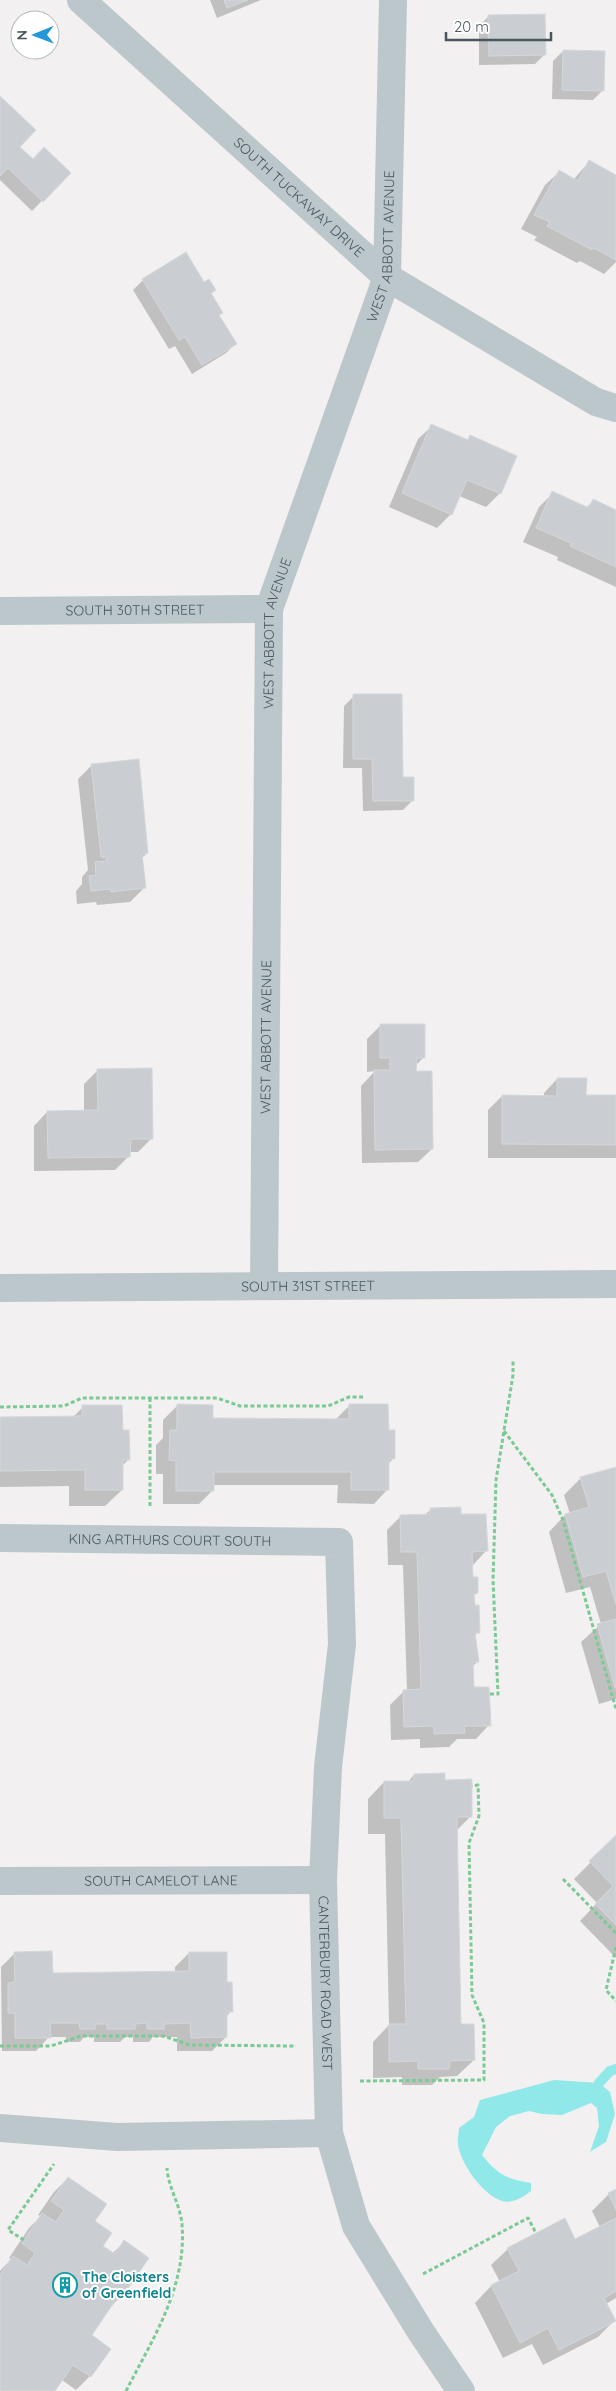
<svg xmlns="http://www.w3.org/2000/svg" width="616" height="2391" font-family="Quicksand,sans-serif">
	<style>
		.water { fill: #90e8e8 }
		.shadow { fill: #0003 }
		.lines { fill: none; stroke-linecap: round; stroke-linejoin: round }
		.stream { stroke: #90e8e8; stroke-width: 10 }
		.building { fill: #caced2; stroke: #d4d8db }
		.path { stroke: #7bca93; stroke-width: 3; stroke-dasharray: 4 2.5; stroke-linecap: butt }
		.minor { stroke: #bcc7cc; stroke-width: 28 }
		.labels { text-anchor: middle; stroke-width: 4; stroke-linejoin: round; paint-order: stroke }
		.street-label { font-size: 14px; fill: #49575d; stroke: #fff }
		.culture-label { font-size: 14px; font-weight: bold; fill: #0d838f; stroke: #fff; text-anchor: start }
	</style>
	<rect width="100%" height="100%" fill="#f2f0f1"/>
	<path class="water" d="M554,2080L599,2083L610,2092L615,2114L606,2142L590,2152L599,2126L597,2108L591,2103L562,2115L542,2114L529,2111L510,2116L496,2127L482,2155C498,2175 507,2179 531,2183V2191C523,2197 513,2204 502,2201C483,2195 460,2163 458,2144C457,2139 459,2133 459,2128L474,2117L480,2100Z"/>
	<path class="shadow" d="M210,0H261L217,18Z
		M489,16L545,54L535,64L479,65V26Z
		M563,51L603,90L593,100L552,99L553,61Z
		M0,97L18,147L33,160L69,173L32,211L0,180Z
		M589,162L616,176V262L604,274L580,261L577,263L534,240L537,237L521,229L545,185L559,172L573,180Z
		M186,254L204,284L215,290L210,295L221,313L219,316L236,343L226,353L192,374L175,346L169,349L133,290L143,280Z
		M432,426L466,441L470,437L500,493L486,507L459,496L451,514L437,528L389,507L418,439Z
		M553,493L586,508L593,501L616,511V587L557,560L558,557L523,542L539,507Z
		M354,696L413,800L403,810L363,811L362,768H343L344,706Z
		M92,765L147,853L141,859L144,888L130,902L97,905L96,902L77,904L76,891L82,884V877L88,870L78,779Z
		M381,1025L424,1057L415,1066V1072L432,1149L418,1162L362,1163L361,1086L375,1071L367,1072V1039Z
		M97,1071L152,1138L138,1152H129V1156L115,1170L34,1171V1126L47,1112H84V1084Z
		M557,1079L585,1096H616V1158H488V1110L502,1096L544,1097V1093Z
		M350,1405L388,1431L394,1458L387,1465V1490L374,1504L337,1503L338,1485H213V1490L199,1504H163V1474H156V1445L163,1438V1420L177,1406L212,1419L335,1420Z
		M83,1407L122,1432L129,1459L122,1466V1490L105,1506H69V1486L0,1487V1418H72Z
		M616,1468V1699L599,1704L581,1642L601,1624L590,1587L566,1593L549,1532L565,1515L570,1514L564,1495L581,1478Z
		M431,1509L460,1516L486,1551L472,1566V1578L477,1593L473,1596L478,1632L474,1636L478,1661L472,1667L473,1689L489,1725L476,1739H457L449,1747L420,1748V1739L391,1740L390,1705L404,1691H407L403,1565H388L387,1530L401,1516L425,1515Z
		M414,1775L444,1781L471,1816L456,1831L460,2025L474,2060L457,2076L440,2077L432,2085H402V2077L373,2078V2042L389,2025L385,1834H368V1799L384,1782H408Z
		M616,1837V1958L580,1921L597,1903L574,1879Z
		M15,1953L51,1974L175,1973V1967L189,1953L226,1983L231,2011L226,2017V2037L212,2051H177V2037H153L149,2042H133V2037H125L120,2042H94V2037H84L80,2042H66V2037H49L36,2051H2L1,1967Z
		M68,2178L94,2222L102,2247L112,2254L124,2242L121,2296L108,2310L90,2335V2376L76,2390L62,2380L54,2391H0V2271L11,2259L9,2258L29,2228L41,2216L38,2215L54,2192Z
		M616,2191V2298L606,2304L614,2321L598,2337L543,2365L532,2344L503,2358L475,2303L491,2286L500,2282L491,2265L508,2249L575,2241L600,2227L592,2211L609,2194Z"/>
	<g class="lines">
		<path class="stream" d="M599,2083L610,2071L616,2069"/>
	</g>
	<path class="building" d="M224,0H248L227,8Z
		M545,14L546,55L489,56L488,15Z
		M563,50L605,51L604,91L562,90Z
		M0,96L36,130L20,147L33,159L44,147L71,173L43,202L8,168L0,176Z
		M589,160L616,175V260L594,248L592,250L547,226L550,222L534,215L559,170L578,181Z
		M186,252L204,282L209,279L216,290L211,293L223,313L219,315L237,344L202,365L185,337L179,340L142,279Z
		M431,424L468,440L470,435L517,456L501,494L467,480L452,515L402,493Z
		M552,491L589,508L593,499L616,510V567L570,546L571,543L536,528Z
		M353,694H402L403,777H414V801H373L372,759H353Z
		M139,759L148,853L142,854L146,888L111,892L110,889L91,891L89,876L96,875L95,862L107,861L106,857H101L91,764Z
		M380,1024H425V1058H417L416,1071H432L433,1149L375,1150L374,1070H390V1058H380Z
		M152,1068L153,1139H131L130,1157L48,1158L47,1111L98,1110L97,1069Z
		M557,1078H587L586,1095H616V1145L502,1144V1095L557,1096Z
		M177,1404L213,1405V1418L349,1419V1404H388L389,1430H395V1459H389V1490H351V1472H214V1491H176V1461L169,1460L170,1430H177Z
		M82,1405H122L123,1430H129L130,1460H123V1490H85V1470L0,1471V1417L82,1416Z
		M616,1467V1604L606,1571L583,1577L565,1514L589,1507L580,1477Z
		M461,1507V1514H486L488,1551L472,1552L473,1577H478V1593L474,1594L475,1605H479L480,1633H475L479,1662H473L474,1687H489L491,1726H464L465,1733L434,1734V1726L404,1727L403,1690L421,1689L417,1552H401L400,1515L430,1514V1508Z
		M616,1619V1688H615L597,1624Z
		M445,1773V1780L472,1779V1817H457L461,2024H474L475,2060L450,2061L449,2069H418V2061L389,2062V2024H406L401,1818H384V1781H414V1774Z
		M616,1835V1925L595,1904L613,1886L589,1861Z
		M52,1951L53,1973L189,1971V1952H227V1982H232L233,2012H227V2037L191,2038L190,2023L164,2024V2029H147V2023L135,2024V2029H107V2024H95V2029H80L79,2023H50L51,2038H15V2013H8V1983L15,1982L14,1952Z
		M68,2177L107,2204L95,2221L112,2233L103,2246L115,2254L124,2240L149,2258L122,2297L119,2295L92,2335L111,2349L91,2377L73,2365L55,2391H0V2275L13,2256L27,2265L35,2253L22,2243L42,2213L56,2222L64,2210L51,2201Z
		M616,2189V2210L608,2193Z
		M565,2218L575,2239L616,2218V2291L604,2298L616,2321L559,2350L548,2328L520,2343L491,2285L519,2271L507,2248Z"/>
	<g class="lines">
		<path class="path" d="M150,1398V1507
			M0,1407L64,1406L82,1398H217L240,1406H328L349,1397H363
			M504,1431L552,1495L563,1520L616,1709
			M490,1694H498L493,1580L496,1480L513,1375V1359
			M563,1879L616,1933
			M616,1947L606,1990L616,2001
			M0,2046H51L81,2036H163L190,2045L296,2046
			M360,2081L484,2080V2023L472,1995L469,1843L479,1816L478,1785L472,1786
			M24,2240L8,2230L54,2164
			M423,2274L528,2218L536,2233
			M126,2391C153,2338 187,2287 182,2224C180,2204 168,2187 167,2168"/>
		<g class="minor">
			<path id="s1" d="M81,0L387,277L596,402L616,408"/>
			<path id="s2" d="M0,611L269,609"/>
			<path id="s3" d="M264,1286L269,609L387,277L393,0"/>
			<path id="s4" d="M0,1288L616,1284"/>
			<path id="s5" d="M0,1538L339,1542L342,1644L328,1767L323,1880L329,2133L356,2226L421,2332L461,2391"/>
			<path id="s6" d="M0,1881L323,1880"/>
			<path d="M0,2128L117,2137L329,2133"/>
		</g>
	</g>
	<defs>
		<symbol id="building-ring" viewBox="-11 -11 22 22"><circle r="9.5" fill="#fff" stroke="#0f9aa8" stroke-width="1.5"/><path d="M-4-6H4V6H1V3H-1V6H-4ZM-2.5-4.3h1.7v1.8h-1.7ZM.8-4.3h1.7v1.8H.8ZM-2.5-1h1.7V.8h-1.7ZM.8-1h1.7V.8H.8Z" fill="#0f9aa8"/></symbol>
	</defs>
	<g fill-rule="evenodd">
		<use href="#building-ring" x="51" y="2271" width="28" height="28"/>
	</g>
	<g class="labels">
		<g class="street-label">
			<text dy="5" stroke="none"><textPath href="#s1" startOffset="294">SOUTH TUCKAWAY DRIVE</textPath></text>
			<text dy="5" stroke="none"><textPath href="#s3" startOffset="1059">WEST ABBOTT AVENUE</textPath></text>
			<text dy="5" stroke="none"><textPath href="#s2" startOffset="135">SOUTH 30TH STREET</textPath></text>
			<text dy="5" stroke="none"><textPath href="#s3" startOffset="654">WEST ABBOTT AVENUE</textPath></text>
			<text dy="5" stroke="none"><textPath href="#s3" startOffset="249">WEST ABBOTT AVENUE</textPath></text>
			<text dy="5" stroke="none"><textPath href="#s4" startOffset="308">SOUTH 31ST STREET</textPath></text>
			<text dy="5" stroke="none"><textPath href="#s5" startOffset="170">KING ARTHURS COURT SOUTH</textPath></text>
			<text dy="5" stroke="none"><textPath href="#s6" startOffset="161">SOUTH CAMELOT LANE</textPath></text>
			<text dy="5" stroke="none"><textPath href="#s5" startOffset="781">CANTERBURY ROAD WEST</textPath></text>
		</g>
		<g class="culture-label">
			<text x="82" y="2282">The Cloisters<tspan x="82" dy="16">of Greenfield</tspan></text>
		</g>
	</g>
	<g transform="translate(35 35) rotate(269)"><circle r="24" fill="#ffffff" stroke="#b6bcbe"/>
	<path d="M0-4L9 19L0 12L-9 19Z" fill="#2298db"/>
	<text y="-8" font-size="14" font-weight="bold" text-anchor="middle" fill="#49575d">N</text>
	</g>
	<path d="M446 32v8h105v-8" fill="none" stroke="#49575d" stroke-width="2.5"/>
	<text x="454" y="32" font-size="15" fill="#49575d" stroke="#ffffff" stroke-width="4" paint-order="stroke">20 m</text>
</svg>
